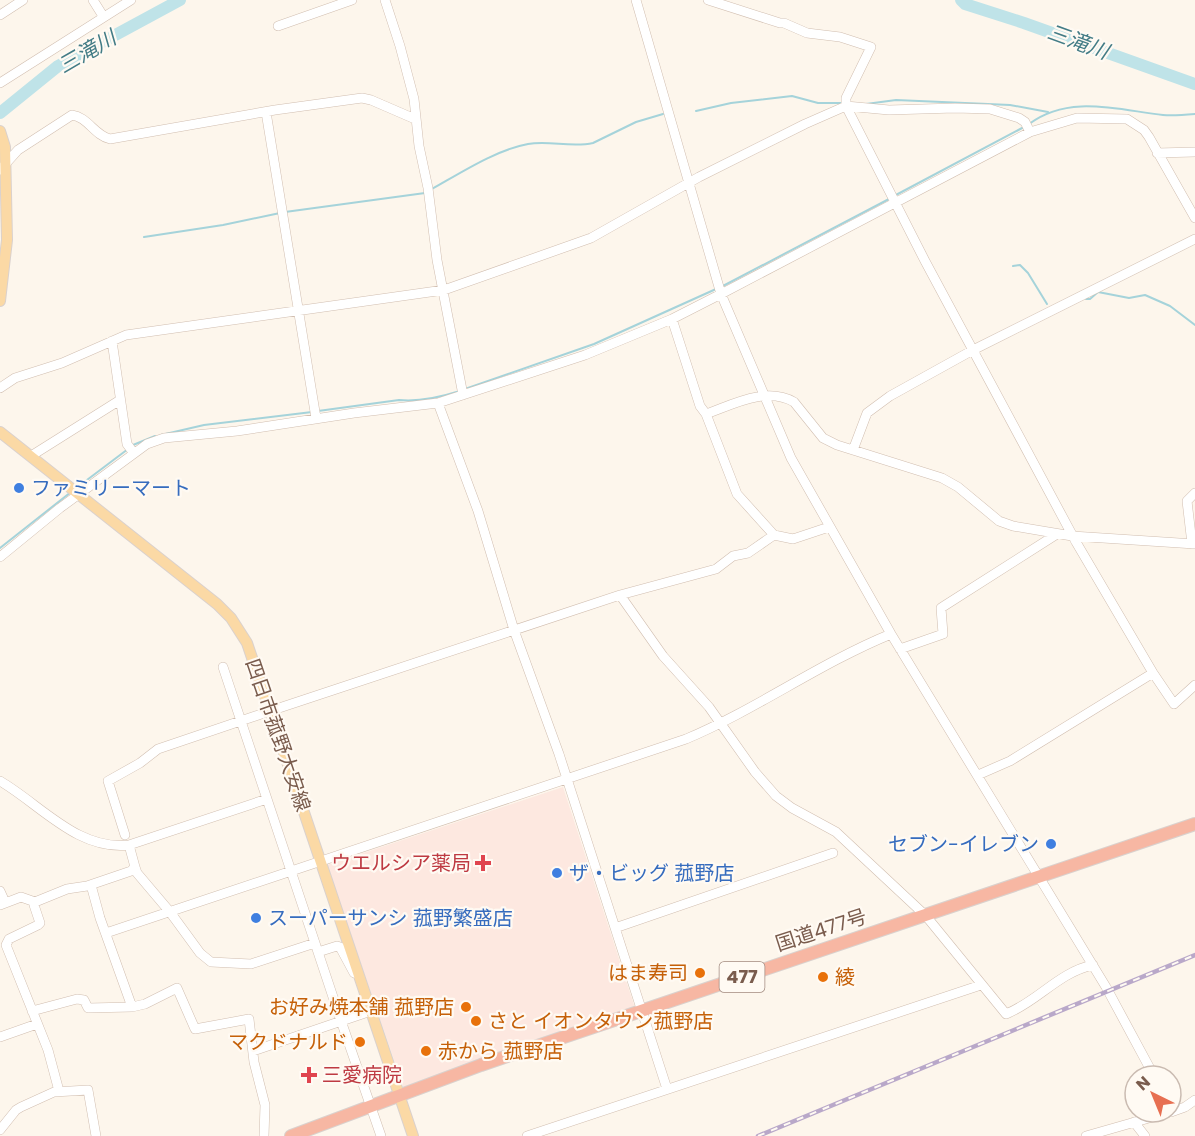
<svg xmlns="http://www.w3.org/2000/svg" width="1195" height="1136" font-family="Poppins,'Noto Sans JP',sans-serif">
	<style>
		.commercial { fill: #fde8e0 }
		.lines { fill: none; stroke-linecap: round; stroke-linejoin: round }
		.stream { stroke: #a5d3da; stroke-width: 2 }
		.river { stroke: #bfe3e8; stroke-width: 12 }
		.minor-casing { stroke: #d1beb0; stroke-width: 10 }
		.major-casing { stroke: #dad1cd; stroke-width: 12 }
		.highway-casing { stroke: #dad1cd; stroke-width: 14 }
		.minor { stroke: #fff; stroke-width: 9 }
		.major { stroke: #fbd9a5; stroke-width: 10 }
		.highway { stroke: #f7b7a3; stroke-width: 12 }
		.rail-casing { stroke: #b9a8c9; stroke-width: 4.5 }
		.rail { stroke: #fffaf3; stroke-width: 2; stroke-dasharray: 7; stroke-linecap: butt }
		.shop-dot { fill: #3f7fe0; stroke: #fffaf3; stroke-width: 2 }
		.health-dot { fill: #e0444e; stroke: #fffaf3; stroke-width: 2 }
		.food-dot { fill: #e8710a; stroke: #fffaf3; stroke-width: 2 }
		.labels { text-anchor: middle; stroke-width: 4.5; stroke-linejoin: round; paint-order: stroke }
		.shield { fill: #fffaf3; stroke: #a28b7f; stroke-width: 1.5 }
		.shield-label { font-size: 18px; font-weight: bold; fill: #7a5c4d }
		.shop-label { font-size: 20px; fill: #366cbe; stroke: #fffaf3; text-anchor: start }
		.street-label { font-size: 20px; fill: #7a5c4d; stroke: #fffaf3 }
		.health-label { font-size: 20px; fill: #be3a42; stroke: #fffaf3; text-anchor: end }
		.food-label { font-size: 20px; fill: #c56008; stroke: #fffaf3; text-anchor: end }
		.water-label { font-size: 21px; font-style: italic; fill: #437c86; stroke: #fffaf3 }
	</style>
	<rect width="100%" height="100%" fill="#fdf6ec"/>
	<path class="commercial" d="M563,787L635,1008L404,1089L327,865Z"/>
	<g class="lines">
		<path class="stream" d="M963,0L965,4
			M866,104L896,100L988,104L1010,105L1048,112
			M696,111L731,103L792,96L818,103H842
			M1029,124C1069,94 1118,110 1163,115C1173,116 1184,115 1195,114
			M430,190C459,174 495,150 528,144C549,140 571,148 593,143L636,122L663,114
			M894,196L1024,127
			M285,212L425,193
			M144,237L223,225L280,213
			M1013,266L1020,265L1028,273L1047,304
			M721,287L889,199
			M1086,299H1090L1098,292L1129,298L1145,295L1170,306L1195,325
			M465,389L594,344L716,289
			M318,411L399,400C418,402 441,397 460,391
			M161,435L204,425L312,412
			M133,445L155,436
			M75,489L128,449
			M0,548L71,492"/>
		<path class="river" d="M961,0L965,4L1024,23L1195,84
			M0,113L58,66L180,0"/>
		<defs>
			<path id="minor" d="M93,0L103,16
				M385,0L400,46L414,99L419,146L428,188L437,260L463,395
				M636,0L721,294L791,458L891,634L1106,987L1154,1076
				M708,0L780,23H784L807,33L840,37L871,47L846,98V106L925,261L1076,542L1153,673L1174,704L1195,685
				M0,15L23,0
				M278,26L352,0
				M0,83L131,0
				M266,112L316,418
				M1157,153L1195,152
				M0,170L18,150L72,115C88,117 94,135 110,139L275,110L362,98L371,100L415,119
				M672,319L700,406L706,414C732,405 766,386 794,402L823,438L837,445L942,478L958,487L999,521L1013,526L1072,536L1195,544
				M112,341L127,444L133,452
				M0,388L15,378L62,363L126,335L444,290L591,238L699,177L805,124L846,106L889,110L955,108L990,109L1019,118L1025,122L1030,132
				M438,403L478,511L514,630L559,754L667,1089
				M706,414L737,494L774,535
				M853,450L867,413L890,396L973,350L1195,239
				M31,456L120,400
				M1192,544L1187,501L1195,493
				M0,557L60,508L147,444L164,438L237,431L354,413L438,403L585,355L672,319L721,294L1030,132L1077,118L1127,119L1144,130L1149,137L1195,218
				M620,595L663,656L709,707L755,772L776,796L792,808L836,832L926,916L1006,1014C1037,1002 1059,972 1093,965
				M900,649L943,634L941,608L944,606L1057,534
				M223,667L339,1015L381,1136
				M270,711L620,595L716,569L733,556L748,553L774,535L793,539L829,527
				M978,775L1010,761L1153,673
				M0,781C41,805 78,851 129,845L267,799
				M125,835L108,781L140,763L158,749L270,711
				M135,867L137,873L170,912L200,953L211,962L251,964L315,943
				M91,885L100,918L132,1007
				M0,891L5,902
				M35,902L34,905L40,923L38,925L9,939L6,945L48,1050L59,1091
				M35,902L67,889L87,886L131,871L135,867L129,845
				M0,905L21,897L35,902
				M615,928L833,853
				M106,933L686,739C757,709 820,663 891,634
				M318,952L337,946L340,947L354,973
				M32,1011L77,999L84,1000L88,1008L132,1007L145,1004L177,988L195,1029L249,1019L254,1062L265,1105L264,1136
				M0,1037L37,1024
				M253,1051L371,1011
				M1171,1112L1185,1107L1195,1100
				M1134,1122L1145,1136
				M0,1130L16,1110L21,1107L54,1092L88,1090L96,1136
				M527,1136L981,985
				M1086,1136L1170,1112"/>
			<path id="major" d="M0,131L5,147L7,240L0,301
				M0,432L217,604L231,618L247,643L413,1136"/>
			<path id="highway" d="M291,1136L481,1065L1195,824"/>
		</defs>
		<use href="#minor" class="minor-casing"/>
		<use href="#major" class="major-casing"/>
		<use href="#highway" class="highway-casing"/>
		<use href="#minor" class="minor"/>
		<use href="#major" class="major"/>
		<use href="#highway" class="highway"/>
		<defs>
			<path id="rail" d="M758,1136L1195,955"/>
		</defs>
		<use href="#rail" class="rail-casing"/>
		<use href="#rail" class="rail"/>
	</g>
	<g class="shop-dot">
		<circle cx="19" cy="488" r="6"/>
		<circle cx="1051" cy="844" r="6"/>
		<circle cx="557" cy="873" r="6"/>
		<circle cx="256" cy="918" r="6"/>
	</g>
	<g class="health-dot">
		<path d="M480 854h6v6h6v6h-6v6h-6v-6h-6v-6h6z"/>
		<path d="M306 1066h6v6h6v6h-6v6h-6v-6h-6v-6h6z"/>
	</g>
	<g class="food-dot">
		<circle cx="700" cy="973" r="6"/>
		<circle cx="823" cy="977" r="6"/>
		<circle cx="466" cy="1007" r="6"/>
		<circle cx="476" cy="1021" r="6"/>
		<circle cx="360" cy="1042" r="6"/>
		<circle cx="426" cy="1051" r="6"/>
	</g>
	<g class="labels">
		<rect class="shield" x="719.5" y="962" width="45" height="30" rx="4.5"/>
		<g class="shield-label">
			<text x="742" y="983">477</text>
		</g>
		<g class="shop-label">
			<text x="31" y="495">ファミリーマート</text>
			<text x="1039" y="851" text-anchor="end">セブン-イレブン</text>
			<text x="569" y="880">ザ・ビッグ 菰野店</text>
			<text x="268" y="925">スーパーサンシ 菰野繁盛店</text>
		</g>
		<g class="street-label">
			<text transform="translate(278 735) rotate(71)" y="7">四日市菰野大安線</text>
			<text transform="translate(821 930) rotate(-18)" y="7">国道477号</text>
		</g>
		<g class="health-label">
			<text x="471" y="870">ウエルシア薬局</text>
			<text x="322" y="1082" text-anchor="start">三愛病院</text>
		</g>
		<g class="food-label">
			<text x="688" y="980">はま寿司</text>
			<text x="835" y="984" text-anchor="start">綾</text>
			<text x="454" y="1014">お好み焼本舗 菰野店</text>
			<text x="488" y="1028" text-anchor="start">さと イオンタウン菰野店</text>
			<text x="348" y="1049">マクドナルド</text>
			<text x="438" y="1058" text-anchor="start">赤から 菰野店</text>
		</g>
		<g class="water-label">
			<text transform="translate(1078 42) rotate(20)" y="7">三滝川</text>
			<text transform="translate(87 52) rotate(-30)" y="7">三滝川</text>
		</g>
	</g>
	<g transform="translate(1153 1094) rotate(317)"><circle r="28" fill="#fffaf3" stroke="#cabbb1" stroke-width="1.5"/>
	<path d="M0-4.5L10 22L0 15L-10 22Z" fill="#e76f51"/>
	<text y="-9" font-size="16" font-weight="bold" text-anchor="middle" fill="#7a5c4d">N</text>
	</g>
</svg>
